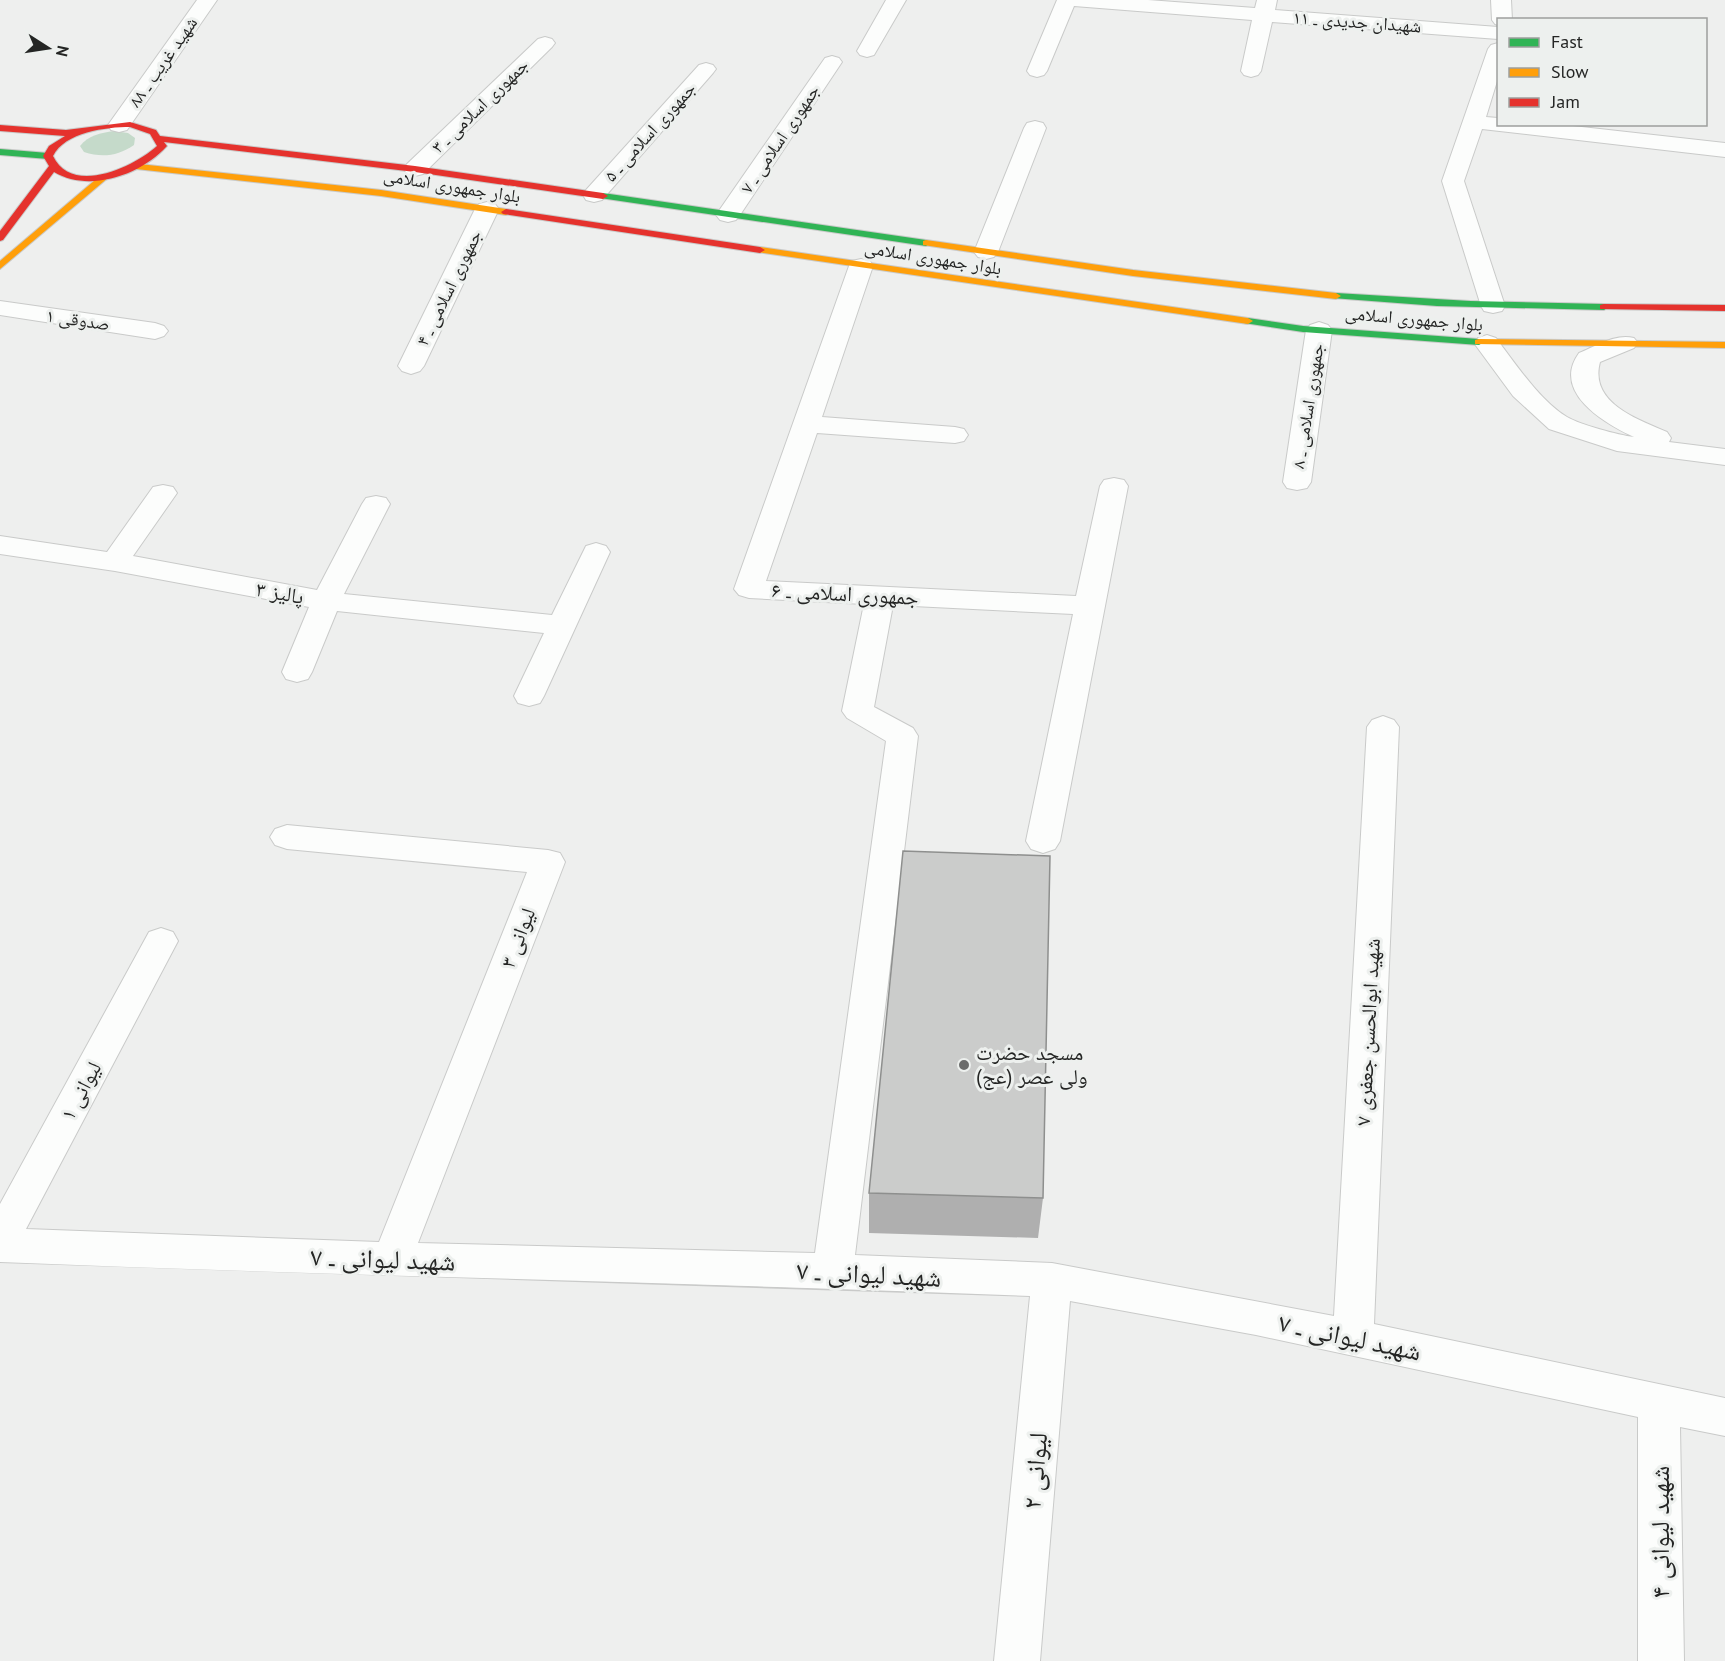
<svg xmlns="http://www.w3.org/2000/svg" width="1725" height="1661" font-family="'PT Sans','Noto Naskh Arabic',sans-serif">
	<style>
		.green { fill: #c5daca }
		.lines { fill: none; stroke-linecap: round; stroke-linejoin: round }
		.street-casing { stroke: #c9cac9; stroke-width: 2 }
		.fast-casing { stroke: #c9cac9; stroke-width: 2 }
		.slow-casing { stroke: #c9cac9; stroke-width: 2 }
		.jam-casing { stroke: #c9cac9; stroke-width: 2 }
		.street { fill: #fcfdfc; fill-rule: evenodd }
		.fast { fill: #30b455; fill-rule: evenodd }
		.slow { fill: #ff9f0a; fill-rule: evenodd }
		.jam { fill: #e5322d; fill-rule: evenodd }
		.wall { fill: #afafaf }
		.building { fill: #cbcccb; stroke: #8e8f8e; stroke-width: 1.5 }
		.poi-dot { fill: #6b6c6b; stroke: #edf0ee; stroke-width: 2 }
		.labels { text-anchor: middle; stroke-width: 6; stroke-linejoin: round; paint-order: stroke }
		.far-street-label { font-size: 18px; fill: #242524; stroke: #edf0ee }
		.street-label { font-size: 21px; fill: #242524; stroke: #edf0ee }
		.poi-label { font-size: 21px; fill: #242524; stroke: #edf0ee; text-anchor: start }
		.near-street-label { font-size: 26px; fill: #242524; stroke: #edf0ee }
	</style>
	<rect width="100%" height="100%" fill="#eeefee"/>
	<path class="green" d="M114,131L128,133L135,138L134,145C118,156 102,158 84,152L80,146C89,135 100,133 114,131Z"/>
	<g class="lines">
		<defs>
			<path id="street" d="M197,0H217L127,130L119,132L111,130L108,125Z
				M886,0H906L874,55L867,57L860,55L857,51Z
				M1057,0H1148L1255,8L1257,0H1277L1275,10L1498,27V39L1272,22L1261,71L1258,75L1251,77L1244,75L1241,71L1252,20L1074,6L1047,71L1044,75L1037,77L1030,75L1027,71Z
				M1491,0H1511L1512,20H1498V25L1495,24L1492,20Z
				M545,37L552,39L555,43L552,47L423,174L415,176L407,174L404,169L407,164L538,39Z
				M1498,43V78L1486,117L1498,118V124H1555L1725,143V157L1482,129L1464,181L1505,306L1502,311L1493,313L1484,311L1481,306L1442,181L1488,49L1491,45Z
				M832,56L839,58L842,62L740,215L736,220L728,222L720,220L716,215L825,58Z
				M706,63L713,65L716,69L713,73L602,200L594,202L586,200L583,195L586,190L699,65Z
				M1035,121L1043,123L1046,128L998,252L994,257L986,259L978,257L974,252L1024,128L1027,123Z
				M487,202L495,204L499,209L424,366L420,371L411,374L402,371L398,366L475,209L479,204Z
				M861,259L870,261L873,266L822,417L955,427L964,429L968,435L964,441L955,443L817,433L766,581L1076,596L1100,486L1104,480L1114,478L1124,480L1128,486L1060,841L1055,849L1043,853L1031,849L1026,841L1073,614L893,605L874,707L913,728L918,736L855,1255L1052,1263L1334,1316L1367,727L1372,720L1383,716L1394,720L1399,727L1374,1324L1725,1398V1436L1680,1427L1684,1661H1638V1417L1256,1335L1070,1301L1040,1661H994L1030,1296C687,1282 343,1276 0,1262V1204L149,932L161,928L173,932L178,941L26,1229L379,1242L527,872L287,849L275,845L270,837L275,829L287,825L548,850L560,853L565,862L418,1243L815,1253L886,741L847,718L842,711L864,604L749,598L739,595L734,589L849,266L852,261Z
				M0,301L155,323L164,326L168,331L164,336L155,339L0,315Z
				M1319,322L1328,325L1332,330L1311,482L1307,488L1297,490L1287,488L1283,482L1306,330L1310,325Z
				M1487,335L1496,338C1514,362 1541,402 1567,417C1581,425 1618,435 1634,437C1604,423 1551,392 1579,353C1596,346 1616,333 1634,338L1638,343L1634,348L1600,362C1589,403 1637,419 1667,432L1671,438L1669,442L1725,449V465L1617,451L1549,429L1513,396L1474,343L1478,338Z
				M163,485L173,487L177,493L133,556L317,590L362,504L366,498L376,496L386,498L390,504L344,594L552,615L586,546L596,543L606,546L610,552L544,696L540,703L529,706L518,703L514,696L544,633L337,611L312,672L308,679L297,682L286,679L282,672L309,607L115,571L0,554V536L107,552L153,487Z"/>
			<path id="fast" d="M0,149L48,153L53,156L48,159L0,155Z
				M603,193L926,240L931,243L926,246L600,198V194Z
				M1336,293L1470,301L1604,304L1609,307L1604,310L1437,306L1332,298L1331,296Z
				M1248,318L1303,326L1479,339L1484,342L1479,345L1303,332L1244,323L1243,321Z"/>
			<path id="slow" d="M139,164L381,190L506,209L511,212L506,215L381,196L136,169L134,167Z
				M101,175L109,177L0,269V261Z
				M926,240L1133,270L1336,293L1341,296L1336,299L1133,276L923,245V241Z
				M760,247L1248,318L1253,321L1248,324L757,252L755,250Z
				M1479,339L1725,342V348L1475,344V340Z"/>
			<path id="jam" d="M130,122L156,130L160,136L415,166L603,193L608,196L603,199L415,172L164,142L167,146C141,175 89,193 54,172L3,240L0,241V231L49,166L43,156L49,146L65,136L0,131V125L66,130ZM130,127L150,134L157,146C134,167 72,196 53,156C65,132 106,127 130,127Z
				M506,209L760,247L765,250L760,253L503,214L501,212Z
				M1604,304L1725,305V311L1600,309V305Z"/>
		</defs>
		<use href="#street" class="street-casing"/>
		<use href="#fast" class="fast-casing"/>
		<use href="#slow" class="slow-casing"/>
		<use href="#jam" class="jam-casing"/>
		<use href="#street" class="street"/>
		<use href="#fast" class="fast"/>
		<use href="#slow" class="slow"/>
		<use href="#jam" class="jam"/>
	</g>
	<path class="wall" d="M869,1193L1043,1198L1038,1238L869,1233Z"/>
	<path class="building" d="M903,851L1050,856L1043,1198L869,1193Z"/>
	<circle class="poi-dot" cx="964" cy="1065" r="6"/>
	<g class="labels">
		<g class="far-street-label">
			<text transform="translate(1357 22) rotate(4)" y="6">شهیدان جدیدی ـ ۱۱</text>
			<text transform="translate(163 62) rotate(-55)" y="6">شهید غریب ـ ۸۸</text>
			<text transform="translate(480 106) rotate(-44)" y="6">جمهوری اسلامی ـ ۳</text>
			<text transform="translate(650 132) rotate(-48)" y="6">جمهوری اسلامی ـ ۵</text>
			<text transform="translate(780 139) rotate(-56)" y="6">جمهوری اسلامی ـ ۷</text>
			<text transform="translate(452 186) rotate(9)" y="6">بلوار جمهوری اسلامی</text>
			<text transform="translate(933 258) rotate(9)" y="6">بلوار جمهوری اسلامی</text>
			<text transform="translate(449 288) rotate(-64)" y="6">جمهوری اسلامی ـ ۴</text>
			<text transform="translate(1414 319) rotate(5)" y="6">بلوار جمهوری اسلامی</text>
			<text transform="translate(78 320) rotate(8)" y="6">صدوقی ۱</text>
			<text transform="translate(1308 406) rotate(-81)" y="6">جمهوری اسلامی ـ ۸</text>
		</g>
		<g class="street-label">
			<text transform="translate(280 593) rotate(10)" y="7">پالیز ۳</text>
			<text transform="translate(845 594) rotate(3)" y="7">جمهوری اسلامی ـ ۶</text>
			<text transform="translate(518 938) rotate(-69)" y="7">لیوانی ۳</text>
			<text transform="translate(1368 1032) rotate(-87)" y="7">شهید ابوالحسن جعفری ۷</text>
			<text transform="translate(81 1091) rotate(-62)" y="7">لیوانی ۱</text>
		</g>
		<g class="poi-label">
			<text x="976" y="1060">مسجد حضرت<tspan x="976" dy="24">ولی عصر (عج)</tspan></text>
		</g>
		<g class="near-street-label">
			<text transform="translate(383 1259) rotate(2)" y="9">شهید لیوانی ـ ۷</text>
			<text transform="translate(869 1274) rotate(3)" y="9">شهید لیوانی ـ ۷</text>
			<text transform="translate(1350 1337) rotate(12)" y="9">شهید لیوانی ـ ۷</text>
			<text transform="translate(1035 1471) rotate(-85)" y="9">لیوانی ۲</text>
			<text transform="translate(1660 1532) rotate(-90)" y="9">شهید لیوانی ۴</text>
		</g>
	</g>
	<rect x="1497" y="18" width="210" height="108" fill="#edf0ee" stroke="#9d9f9d" stroke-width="1.5"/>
	<rect x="1509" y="38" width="30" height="9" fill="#30b455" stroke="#9d9f9d" stroke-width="1.5"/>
	<text x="1551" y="48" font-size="18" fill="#242524">Fast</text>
	<rect x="1509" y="68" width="30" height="9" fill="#ff9f0a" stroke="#9d9f9d" stroke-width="1.5"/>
	<text x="1551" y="78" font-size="18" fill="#242524">Slow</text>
	<rect x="1509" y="98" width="30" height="9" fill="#e5322d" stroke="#9d9f9d" stroke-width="1.5"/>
	<text x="1551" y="108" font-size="18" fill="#242524">Jam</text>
	<g transform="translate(48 48) rotate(102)" stroke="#edf0ee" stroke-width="4.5" paint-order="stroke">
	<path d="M0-4.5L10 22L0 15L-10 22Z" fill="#242524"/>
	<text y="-9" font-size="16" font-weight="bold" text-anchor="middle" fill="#242524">N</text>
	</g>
</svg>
